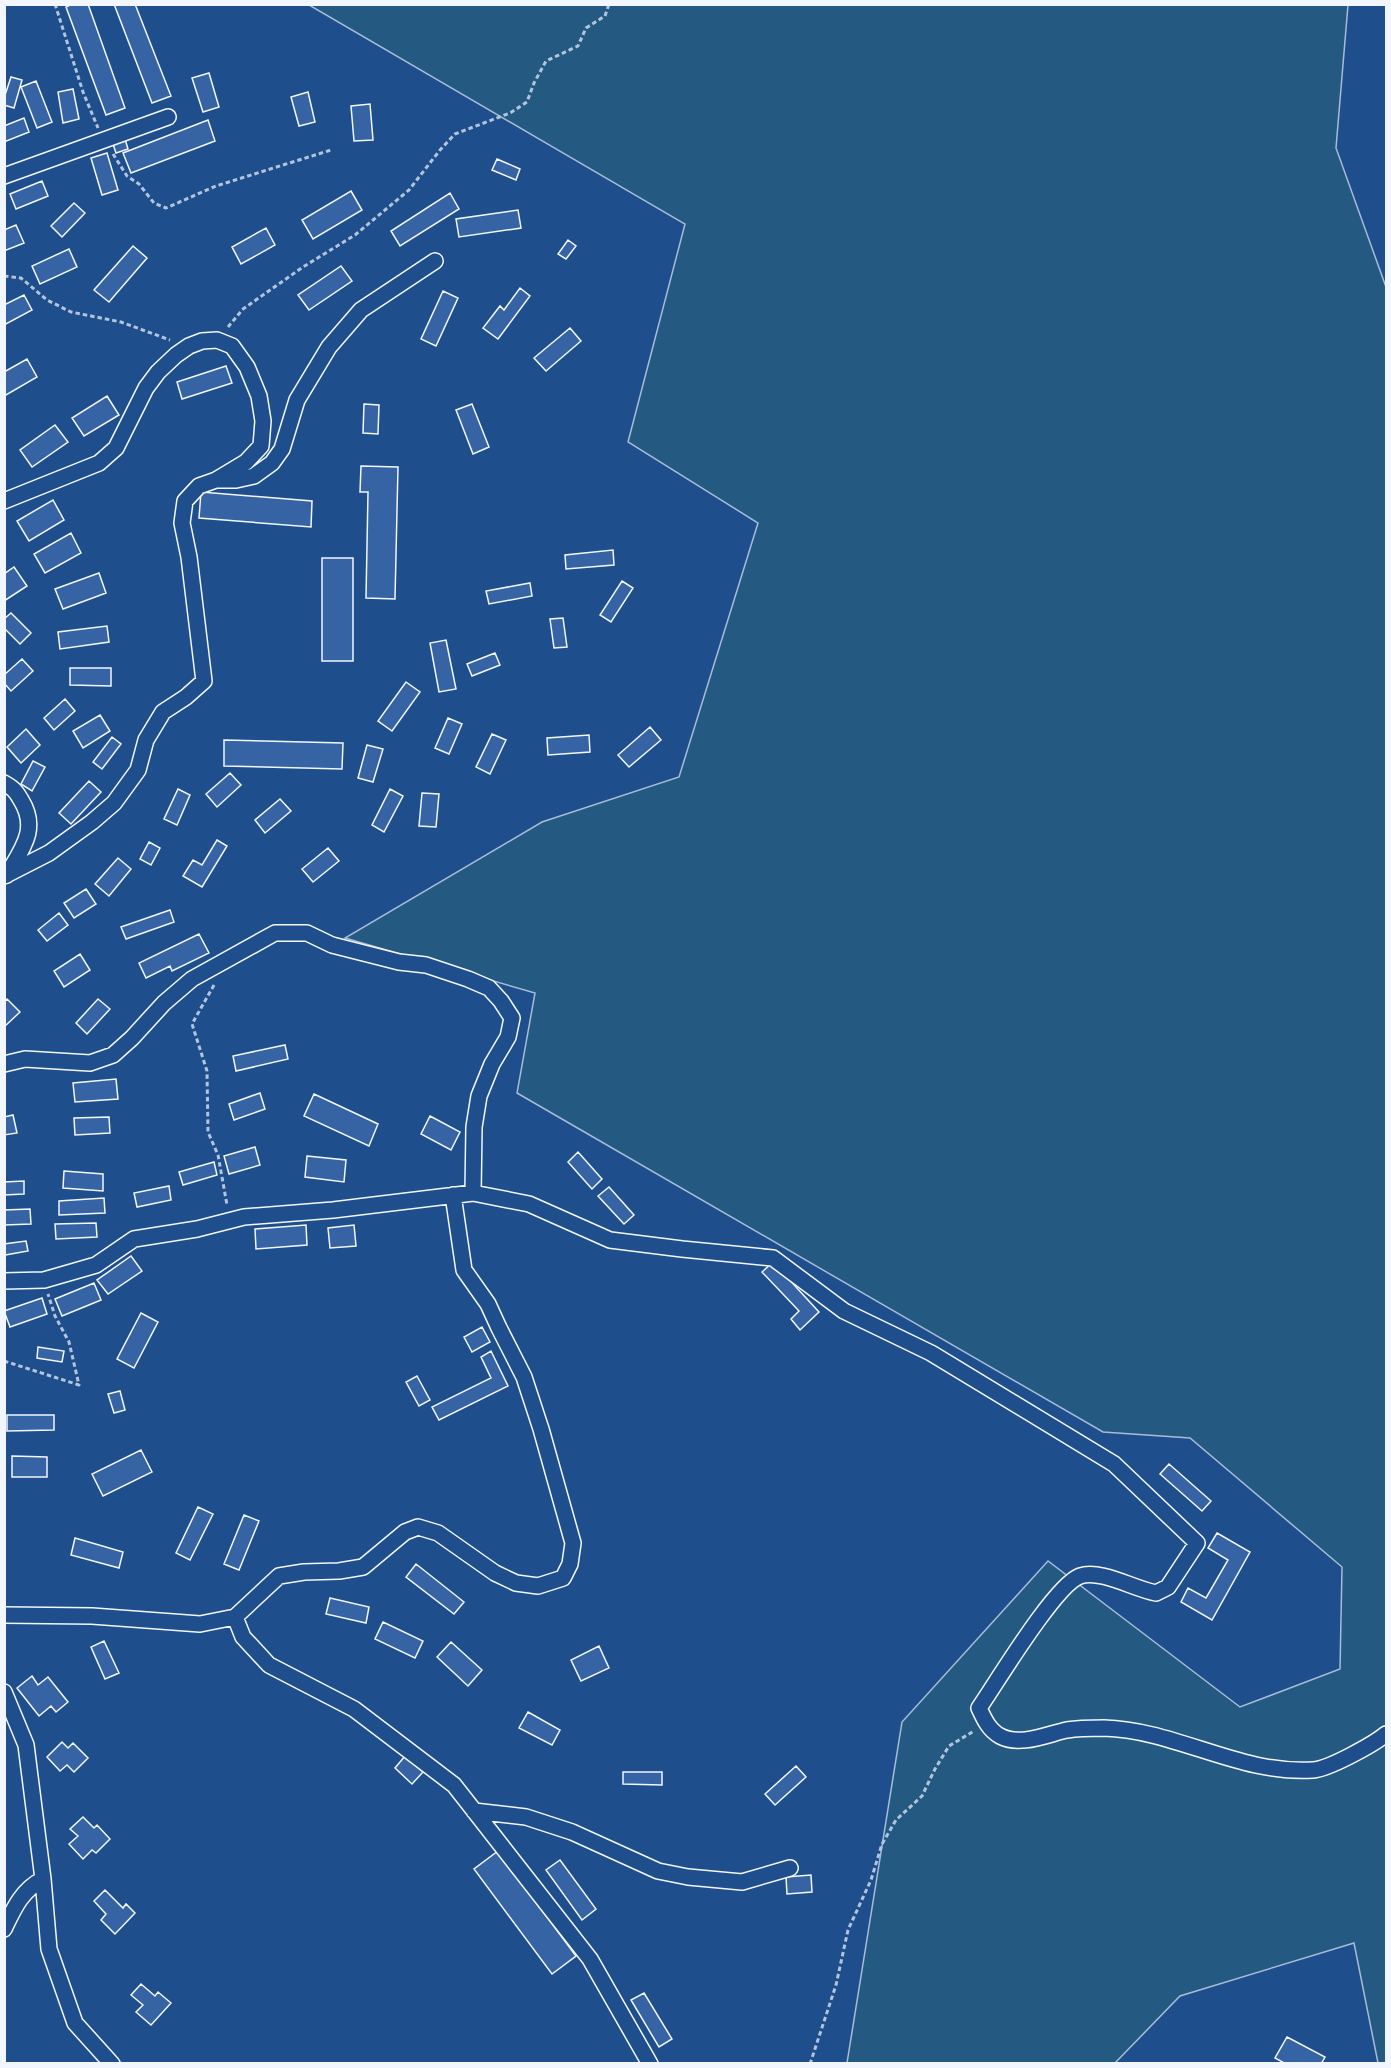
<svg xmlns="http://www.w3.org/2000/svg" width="1391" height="2068" font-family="'Noto Sans',sans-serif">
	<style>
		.green { fill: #245a82; stroke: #a8bbd7; stroke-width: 1.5 }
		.building { fill: #3563a3; stroke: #f2f6ff; stroke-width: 1.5 }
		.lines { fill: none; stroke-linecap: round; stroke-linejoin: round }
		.minor-casing { stroke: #f2f6ff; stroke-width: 18 }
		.path { stroke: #b3c4dc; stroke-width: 3; stroke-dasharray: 4.5 3; stroke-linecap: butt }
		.minor { stroke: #1f4e8c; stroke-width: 15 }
	</style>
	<rect width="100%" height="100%" fill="#1f4e8c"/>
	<path class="green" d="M309,5H1348L1336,148L1386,287V2063H1378L1354,1943L1180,1996L1115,2063H847L902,1722L1048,1561L1240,1707L1340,1669L1342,1567L1190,1438L1103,1432L517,1093L535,993L345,938L542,822L679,777L758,523L628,442L685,224Z"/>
	<path class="building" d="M72,4H88L125,108L106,115L66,7Z
		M114,4H135L171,96L152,103Z
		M209,73L219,107L203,112L192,78Z
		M11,77L22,80L14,108L4,105V98Z
		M36,81L52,122L37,128L21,87Z
		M73,89L79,119L63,123L58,92Z
		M308,92L315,122L299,126L291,97Z
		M370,104L373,140L354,141L351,106Z
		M24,118L29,132L4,142V126Z
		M208,120L215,141L131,173L123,153Z
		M125,139L128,149L116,153L113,144Z
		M107,153L118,190L102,195L91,158Z
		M497,159L520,169L516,180L492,170Z
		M42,181L48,196L16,209L10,194Z
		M351,191L362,210L313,239L302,220Z
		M450,193L459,209L400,246L391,231Z
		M74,203L85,213L62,237L51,226Z
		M518,210L521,228L459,237L456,219Z
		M16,225L24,243L4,251V230Z
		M266,228L275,245L241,264L232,247Z
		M568,240L576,246L566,259L558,254Z
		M133,246L147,258L109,302L94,290Z
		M69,249L77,267L40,284L32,266Z
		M341,266L352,281L309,310L298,295Z
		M520,288L530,296L498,339L483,328L500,306L504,310Z
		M443,291L458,298L436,346L421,339Z
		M24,295L32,310L4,325V305Z
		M570,328L581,341L546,371L534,358Z
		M27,359L37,377L6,395L4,392V372Z
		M226,366L232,383L182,399L177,382Z
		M107,396L119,415L84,436L72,418Z
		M364,404L379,405L378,434L363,433Z
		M472,404L489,447L473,454L456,410Z
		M55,425L68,442L32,467L20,450Z
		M361,466L398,467L395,599L366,598L368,492H360Z
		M201,492L312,501L311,527L199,518Z
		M53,500L64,520L29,541L17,521Z
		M71,533L81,553L45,573L34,554Z
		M613,550L614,565L566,569L565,555Z
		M322,558H353V661H322Z
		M14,567L27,586L4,601V574Z
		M99,573L106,593L63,609L55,589Z
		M622,581L633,588L611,622L600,615Z
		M530,583L532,596L489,604L486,591Z
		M11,613L31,633L20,644L4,628V619Z
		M563,618L567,647L554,648L550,619Z
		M107,626L109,642L60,649L58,632Z
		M446,640L456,689L439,692L430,643Z
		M495,653L500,665L472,676L467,664Z
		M22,659L33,671L11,691L4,683V675Z
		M70,668H111V686L70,685Z
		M406,682L420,692L392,731L378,721Z
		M65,699L75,711L54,730L44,718Z
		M100,715L110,731L83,748L73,731Z
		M448,718L462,724L449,754L435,748Z
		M650,727L661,740L629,767L618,755Z
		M26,729L40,745L21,763L7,747Z
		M492,734L506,740L490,774L476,767Z
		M589,735L590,752L548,755L547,738Z
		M112,737L121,744L102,769L93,762Z
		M224,740L343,743L342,769L224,766Z
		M367,745L383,749L373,782L358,778Z
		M33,761L45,767L32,791L21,784Z
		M230,773L241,785L217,807L206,794Z
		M89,781L101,792L71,824L59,813Z
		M178,789L190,795L177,825L164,819Z
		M390,789L403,796L384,832L372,825Z
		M422,793L439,794L436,827L419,826Z
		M280,799L291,811L265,833L255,820Z
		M217,840L227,846L202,887L183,876L193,860L202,865Z
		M149,842L160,848L151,865L140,859Z
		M328,848L339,861L313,882L302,869Z
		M118,858L131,869L109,896L95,884Z
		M86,889L96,904L74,918L64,903Z
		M170,910L174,922L126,939L121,927Z
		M59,913L68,925L47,941L38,930Z
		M199,934L209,953L172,971L170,966L146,978L139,963Z
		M80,954L90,970L64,987L54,971Z
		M7,999L20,1012L4,1027V1002Z
		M98,999L110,1009L87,1034L76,1023Z
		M285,1045L288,1059L236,1071L233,1056Z
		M116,1079L118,1099L75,1102L73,1083Z
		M260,1093L265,1109L234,1120L229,1104Z
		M314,1094L378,1124L369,1146L304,1116Z
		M13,1115L17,1133L4,1135V1117Z
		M430,1116L460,1132L451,1150L421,1134Z
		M109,1117L110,1133L75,1135L74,1118Z
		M255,1147L260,1165L229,1174L224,1156Z
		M578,1152L602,1179L592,1189L568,1162Z
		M307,1156L346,1160L344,1182L305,1177Z
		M214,1162L217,1175L183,1185L179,1172Z
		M64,1171L103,1174V1191L63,1188Z
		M24,1181V1194L4,1195V1182Z
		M169,1186L171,1200L137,1207L134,1193Z
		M609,1187L634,1215L624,1224L598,1196Z
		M104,1198L105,1213L59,1215V1201Z
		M30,1209L31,1224L4,1225V1210Z
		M96,1223L97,1237L56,1239L55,1224Z
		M306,1225L307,1245L256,1249L255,1229Z
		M354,1225L356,1246L330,1248L328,1228Z
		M26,1241L28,1251L5,1255L4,1244Z
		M131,1256L142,1271L108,1294L97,1280Z
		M773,1262L819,1312L800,1330L791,1319L799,1311L762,1272Z
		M94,1283L101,1300L62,1316L55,1299Z
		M42,1298L47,1314L10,1327L4,1311Z
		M141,1313L158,1322L134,1368L117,1359Z
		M482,1327L490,1342L472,1352L464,1337Z
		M38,1347L64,1351L62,1362L37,1358Z
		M491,1351L508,1386L439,1420L432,1407L491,1378L481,1357Z
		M417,1376L430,1400L419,1406L406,1382Z
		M120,1391L125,1410L114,1413L108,1394Z
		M7,1415H54V1430L7,1431Z
		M141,1450L152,1472L103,1496L92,1474Z
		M12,1456L47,1457V1477H12Z
		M1169,1464L1211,1501L1202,1511L1160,1474Z
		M198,1507L213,1514L190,1560L176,1553Z
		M244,1515L259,1521L239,1570L224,1564Z
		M1217,1533L1250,1552L1212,1620L1181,1602L1188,1588L1206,1598L1228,1560L1208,1548Z
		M75,1538L123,1552L119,1568L71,1555Z
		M416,1564L464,1602L454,1614L406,1577Z
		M330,1598L369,1607L366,1623L326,1614Z
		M383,1622L423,1641L415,1658L375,1639Z
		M104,1641L119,1673L105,1679L91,1647Z
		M451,1642L482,1670L468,1686L437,1657Z
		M599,1646L609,1668L581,1681L571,1660Z
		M32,1676L38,1685L48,1677L68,1702L56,1712L51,1706L39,1716L17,1688Z
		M528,1712L560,1730L552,1745L519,1728Z
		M62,1742L68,1748L73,1743L88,1758L74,1772L67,1765L60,1771L47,1757Z
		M405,1756L423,1772L412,1784L395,1768Z
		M796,1766L806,1777L775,1805L765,1794Z
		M623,1772H662V1785L623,1784Z
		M83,1817L94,1828L97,1825L110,1839L96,1853L92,1850L83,1859L69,1844L78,1836L70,1829Z
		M498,1851L576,1956L552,1974L474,1869Z
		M560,1860L596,1909L582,1920L546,1870Z
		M811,1875L812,1892L787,1894L786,1877Z
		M105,1890L123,1908L126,1904L135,1913L115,1934L101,1920L106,1914L94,1901Z
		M141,1984L155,1996L158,1992L171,2003L151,2025L136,2012L143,2005L131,1995Z
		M644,1993L672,2039L659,2047L631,2000Z
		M1287,2037L1325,2057L1321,2064H1286L1275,2058Z"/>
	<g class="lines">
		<defs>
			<path id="minor" d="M4,176L168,117
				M4,501L99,463L116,448L146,388L158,372L176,355L189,346L202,341L217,340L232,346L247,367L259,396L263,421L261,446L246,462L216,480
				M4,783C13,788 16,791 21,800C39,829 22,849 7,875
				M4,876L49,853L92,822L114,803L138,770L146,740L163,712L186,697L204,681L189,557L182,523L185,501L199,486L216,480H236L254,476L272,463L282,449L297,400L329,347L361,310L435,261
				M4,1064L25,1059L90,1063L113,1055L132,1038L164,1003L192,979L275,933H307L332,945L399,962L426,965L468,979L489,988L501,1001L512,1018L508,1037L492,1064L479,1096L474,1127L473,1193
				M4,1281L44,1280L96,1265L134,1239L197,1229L244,1217L333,1210L473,1193L529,1204L610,1240L682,1249L773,1258L844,1311L931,1353L1114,1464L1197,1543L1168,1587L1156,1593C1134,1589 1101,1569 1080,1576C1055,1585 997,1682 979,1708C984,1719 989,1730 1000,1736C1020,1747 1048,1734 1067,1730C1079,1728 1092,1728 1104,1728C1176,1730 1240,1775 1313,1770C1329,1769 1374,1744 1386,1734
				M4,1615L92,1616L200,1624L235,1617L243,1637L269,1665L354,1709L454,1785L590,1959L650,2064
				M235,1617L279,1576L304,1572L339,1571L363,1567L405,1532L418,1527L438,1533L495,1573L516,1583L538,1586L563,1578L570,1564L573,1543L541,1429L524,1377L499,1328L488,1304L464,1270L453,1195
				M4,1692L26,1745L43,1879L49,1949L75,2023L112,2064
				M474,1811L526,1817L572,1832L658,1871L688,1877L742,1882L790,1868
				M4,1929C14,1908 22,1890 43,1879"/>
		</defs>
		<use href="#minor" class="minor-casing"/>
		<path class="path" d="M55,4L83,92L98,128
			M113,154L127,176L139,184L154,203L166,208L216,186L331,150
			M4,276L21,278L47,300L71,312L121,322L170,340
			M228,327L243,309L303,267L355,235L409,190L440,150L455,134L510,113L527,102L534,83L546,61L578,46L586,28L605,16L609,4
			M214,985L192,1024L207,1071L208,1132L218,1155L227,1205
			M4,1361L79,1385L69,1342L55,1316L48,1294
			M810,2064L836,1985L848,1930L871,1880L882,1844L896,1820L922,1796L935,1769L949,1746L974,1731"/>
		<use href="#minor" class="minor"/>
	</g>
	<rect width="1391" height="2068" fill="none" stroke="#f2f6ff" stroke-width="12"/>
</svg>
